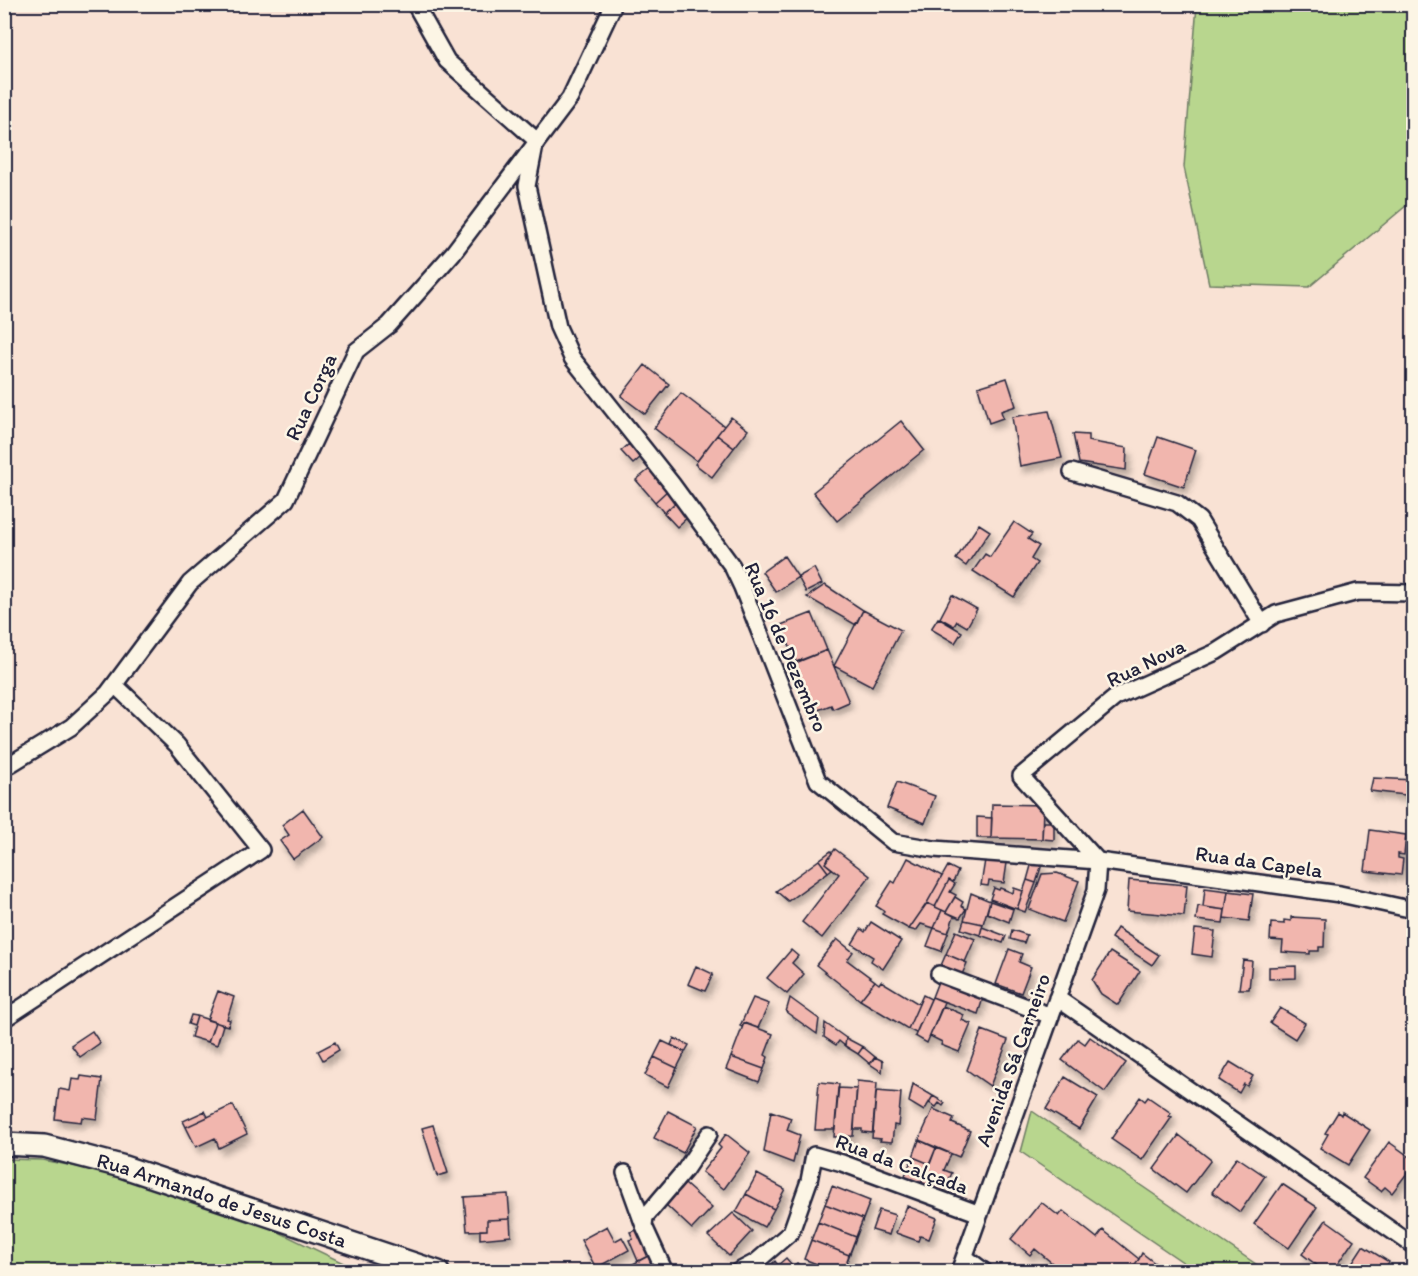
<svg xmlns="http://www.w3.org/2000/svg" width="1418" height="1276" font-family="Itim,sans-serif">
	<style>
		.green { fill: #b8d68e; stroke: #6d7c64; stroke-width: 1.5 }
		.building { fill: #f1b6ae; stroke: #22223b; stroke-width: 1.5; filter: url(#shadow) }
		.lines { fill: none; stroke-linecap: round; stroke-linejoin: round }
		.street-casing { stroke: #22223b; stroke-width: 20 }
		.secondary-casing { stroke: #22223b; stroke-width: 26 }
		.street { stroke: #fcf5e5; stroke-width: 15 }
		.secondary { stroke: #fcf5e5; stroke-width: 21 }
		.labels { text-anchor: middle; stroke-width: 5; stroke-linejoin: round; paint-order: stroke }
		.street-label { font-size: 21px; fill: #22223b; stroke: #fcf5e5 }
	</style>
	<defs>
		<filter id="shadow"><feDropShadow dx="3.5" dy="6" stdDeviation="3" flood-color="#0004"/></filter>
	</defs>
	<rect width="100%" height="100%" fill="#f9e2d4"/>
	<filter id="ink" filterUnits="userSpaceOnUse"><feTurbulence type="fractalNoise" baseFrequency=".0167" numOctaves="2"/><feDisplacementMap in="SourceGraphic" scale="12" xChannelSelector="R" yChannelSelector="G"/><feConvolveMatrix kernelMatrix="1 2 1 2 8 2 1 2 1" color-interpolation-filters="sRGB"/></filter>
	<g filter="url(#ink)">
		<path class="green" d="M1197,5H1413V200L1309,287L1209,284L1184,167Z
			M1032,1111L1266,1271H1196L1021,1152Z
			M5,1159L42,1160L187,1188L360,1271L5,1272Z"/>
		<path class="building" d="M645,365L669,384L645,414L621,396Z
			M1007,378L1016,406L1001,411L1003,418L989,423L978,387Z
			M681,393L724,426L697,461L654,428Z
			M1049,411L1062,458L1020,466L1012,417Z
			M731,417L748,430L734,448L717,435Z
			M901,421L924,450L837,521L813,492Z
			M1073,434L1088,435V441L1127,448L1126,470L1079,463Z
			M717,435L734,448L712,477L695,464Z
			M1158,437L1196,450L1184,487L1145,474Z
			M629,444L641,457L633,464L621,451Z
			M651,468L669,489L655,502L636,480Z
			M669,489L679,500L664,513L655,502Z
			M677,501L690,515L677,527L664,513Z
			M1014,522L1032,534L1028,539L1039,546L1031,559L1037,563L1014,597L973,571L985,554L990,557Z
			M979,524L990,531L966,566L956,559Z
			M784,556L798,577L776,592L762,572Z
			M814,568L822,584L806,592L798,577Z
			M825,585L863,610L856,625L807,597Z
			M952,595L977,609L967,627L957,621L954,626L940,618Z
			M863,610L901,630L872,686L834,666Z
			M812,613L827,650L796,662L781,625Z
			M938,618L962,632L955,643L931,629Z
			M827,650L849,702L833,709L831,705L813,712L793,664Z
			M1373,778L1414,780V796L1370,791Z
			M897,782L935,796L925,823L887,808Z
			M992,804L1043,805L1042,839L991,838Z
			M303,809L323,837L293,859L280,841L289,835L282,825Z
			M977,817L992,818L991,838H977Z
			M1043,822H1054V840L1042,839Z
			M1370,830L1406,835L1404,855L1398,854V858L1403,859L1401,875L1365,871Z
			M835,849L870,876L822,938L802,922L839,874L825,863Z
			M831,851L832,853L825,863L832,869L828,872L819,860Z
			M908,858L942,876L927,903L909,929L882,914L884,911L876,906L892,881L895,883Z
			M819,860L828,872L788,901L776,891Z
			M985,860L1007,863L1004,883L989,881L988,886L981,885Z
			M1032,862L1042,864L1036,883L1027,880Z
			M948,866L958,871L953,882L949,880L935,907L927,903Z
			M1057,873L1079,881L1063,922L1029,909L1042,874Z
			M949,880L955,884L950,892L956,895L946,912L935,907Z
			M1027,880L1036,883L1025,912L1017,909Z
			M1129,880L1187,885L1184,916L1127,911Z
			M994,888L999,890L1000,888L1013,893L1014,888L1023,891L1017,909L990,899Z
			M1205,888L1228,891L1225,910L1203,907Z
			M1228,891L1253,894L1249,921L1224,918Z
			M971,893L990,901L983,924L964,920Z
			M955,897L963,902L961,906L966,909L960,918L946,912Z
			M990,901L1013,909L1009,922L987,913Z
			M927,903L942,910L934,928L921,924L916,931L909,929Z
			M1198,906L1225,910L1223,923L1196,920Z
			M942,910L954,916L948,933L934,928Z
			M1291,917L1325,919L1324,947H1319V951H1310V954L1282,952L1283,941L1270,940L1271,923L1284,924V920L1291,921Z
			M964,920L983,924L980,935L961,929Z
			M871,922L901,941L883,969L871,961L873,957L852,944L861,929L865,932Z
			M982,927L1006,936L1003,943L980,935Z
			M934,928L948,933L941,951L927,946Z
			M1117,928L1159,955L1152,965L1111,938Z
			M1195,929L1215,931L1212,957L1192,954Z
			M1012,930L1027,935L1024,943L1010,939Z
			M956,931L975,939L965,962L946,954Z
			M837,939L853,952L847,960L875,981L860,1000L816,965Z
			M1009,949L1022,954L1019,962L1031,967L1021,993L996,984Z
			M791,950L798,956L792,963L804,974L787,994L767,978Z
			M1110,952L1140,971L1118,1005L1101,994L1092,980Z
			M946,954L967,963L960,979L939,970Z
			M1243,960L1252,961L1249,989H1239Z
			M696,966L713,974L705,991L688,984Z
			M1296,966V978L1269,979V967Z
			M939,979L984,995L978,1014L932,997Z
			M875,981L879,984L881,981L919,1004L908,1029L860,1000Z
			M218,991L234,997L227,1019L230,1020L228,1026L207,1020Z
			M923,995L931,999L916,1033L908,1029Z
			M932,997L944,1002L927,1043L915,1036Z
			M753,998L769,1004L758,1028L744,1023L742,1027L740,1026Z
			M790,998L819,1019L817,1034L786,1012Z
			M943,1006L964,1015L962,1020L971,1024L959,1052L941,1045L942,1042L930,1036Z
			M1280,1008L1305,1023L1295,1039L1270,1023Z
			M191,1015L197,1016L194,1026L188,1024Z
			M197,1016L215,1022L208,1042L191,1037Z
			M215,1022L223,1025L217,1045L208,1042Z
			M744,1023L773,1034L765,1055L768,1057L764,1069L731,1057Z
			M825,1023L846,1038L845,1046L839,1041L836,1045L824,1037Z
			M982,1030L1008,1040L990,1086L967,1070Z
			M92,1031L100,1043L80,1057L71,1045Z
			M1090,1037L1126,1063L1105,1092L1062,1060L1078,1039L1085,1044Z
			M674,1038L689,1045L685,1052L671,1045Z
			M846,1038L863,1047L858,1054L845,1046Z
			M662,1041L685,1052L677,1068L654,1057Z
			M335,1042L339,1050L323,1060L318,1051Z
			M863,1047L875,1057L870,1064L858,1054Z
			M654,1057L677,1068L668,1087L645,1075Z
			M731,1057L764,1069L759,1082L726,1069Z
			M875,1057L883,1061L882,1072L870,1064Z
			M1230,1062L1253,1076L1247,1086L1244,1084L1239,1093L1219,1080Z
			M81,1076L102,1079L97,1119L82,1117L81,1122L55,1119L59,1089L70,1091L72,1079L80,1080Z
			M1065,1077L1098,1097L1079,1129L1046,1109Z
			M857,1081L877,1083L873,1133L862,1132V1129H854Z
			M819,1082L839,1084L835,1129H825V1130H815Z
			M913,1084L933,1096L924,1111L909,1102Z
			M838,1088L857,1089L853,1136L834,1137Z
			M876,1091L901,1093L898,1126L894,1125L892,1142L880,1141L881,1139L872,1138Z
			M933,1096L945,1103L943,1106L939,1103L936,1107L929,1103Z
			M1140,1097L1145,1101L1148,1097L1171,1113L1169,1116L1172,1117L1142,1160L1111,1139Z
			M233,1105L247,1134L219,1148L215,1138L196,1147L186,1127Z
			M933,1109L954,1118L952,1123L970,1131L959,1157L919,1140Z
			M205,1111L208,1117L186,1127L183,1121Z
			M668,1111L697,1126L683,1153L654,1138Z
			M771,1111L791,1118L787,1130L800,1135L793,1163L764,1152Z
			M1338,1112L1341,1115L1342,1112L1370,1130L1348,1165L1320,1148L1328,1134L1325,1133Z
			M433,1125L448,1173L437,1176L422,1128Z
			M726,1134L750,1153L724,1189L702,1172L721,1148L718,1145Z
			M1179,1135L1211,1160L1186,1193L1154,1169Z
			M919,1140L936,1148L930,1164L913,1157Z
			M1389,1142L1414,1160V1164L1392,1193L1385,1187L1381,1191L1363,1178Z
			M936,1148L951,1154L944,1170L952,1173L943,1193L921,1184Z
			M913,1157L930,1164L925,1175L908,1168Z
			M1237,1157L1265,1176L1240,1212L1212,1192Z
			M908,1168L925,1175L921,1184L904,1178Z
			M757,1174L785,1189L774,1209L746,1194Z
			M685,1184L712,1208L692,1229L665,1204Z
			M1282,1184L1317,1207L1289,1248L1254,1224Z
			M832,1186L870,1201L863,1219L825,1204Z
			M832,1186L870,1201L843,1272H837L804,1259Z
			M508,1194L510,1219L487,1220V1230L467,1231L464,1197Z
			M746,1194L774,1209L764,1227L736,1212Z
			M1041,1202L1059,1216L1063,1211L1097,1238L1103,1230L1139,1259L1129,1272H1063L1035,1249L1030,1255L1011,1239Z
			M825,1204L863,1219L856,1237L818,1222Z
			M907,1206L937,1218L929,1239L920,1236L918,1241L896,1233Z
			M879,1210L895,1215L889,1235L872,1230Z
			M733,1213L752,1231L729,1256L708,1236Z
			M510,1219L511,1236L480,1239V1230H487V1220Z
			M1326,1220L1354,1240L1332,1272H1326L1302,1254Z
			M818,1222L856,1237L849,1255L811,1240Z
			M607,1226L615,1241L622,1237L629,1250L596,1268L581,1240Z
			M641,1229L650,1255L638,1261L629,1240L633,1239L630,1232Z
			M811,1240L849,1255L843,1272H837L804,1259Z
			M1363,1246L1389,1262L1385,1268L1390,1272H1346Z
			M1142,1253L1166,1272H1129L1139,1259Z
			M650,1255L656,1265L644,1272H618Z
			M786,1258L793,1266L797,1263L804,1270L802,1272H763L775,1261L778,1265Z"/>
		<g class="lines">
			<defs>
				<path id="street" d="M415,4L447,61L536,140
					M536,140L527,186L558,327L572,358L672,484L732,566L742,587L818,781L893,842L934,849L1098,861L1340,894L1414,910
					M1072,472L1177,503L1199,520L1262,624
					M4,768L71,727L108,693L190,583L286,500L356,351L389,325L453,253L570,98L614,4
					M1098,861L1021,776L1116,697L1216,652L1276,614L1358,592L1414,593
					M939,974L1051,1016
					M1057,998L1414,1246
					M4,1019L261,850L177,745L115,685
					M625,1173L644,1226
					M965,1257L985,1272
					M665,1272L644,1226L645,1217L685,1170L709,1134
					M737,1272L756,1262L791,1232L809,1181L814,1155L842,1163L980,1214
					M959,1272L1096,890L1098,861"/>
				<g id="secondary">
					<path id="s1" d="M4,1144L44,1146L121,1166L438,1272"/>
				</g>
			</defs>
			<use href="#street" class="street-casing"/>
			<use href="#secondary" class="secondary-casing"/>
			<use href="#street" class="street"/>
			<use href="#secondary" class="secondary"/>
		</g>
	</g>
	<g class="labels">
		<g class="street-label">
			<text transform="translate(311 397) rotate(-65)" y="7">Rua Corga</text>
			<text transform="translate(786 647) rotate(67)" y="7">Rua 16 de Dezembro</text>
			<text transform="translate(1146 663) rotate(-26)" y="7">Rua Nova</text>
			<text transform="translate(1259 862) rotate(8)" y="7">Rua da Capela</text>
			<text transform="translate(1013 1060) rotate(-70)" y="7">Avenida Sá Carneiro</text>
			<text transform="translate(902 1164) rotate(20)" y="7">Rua da Calçada</text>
			<text dy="7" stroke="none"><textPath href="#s1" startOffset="226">Rua Armando de Jesus Costa</textPath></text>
		</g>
	</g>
	<rect width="1418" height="1276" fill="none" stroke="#fcf5e5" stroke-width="24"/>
	<rect x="12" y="12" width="1394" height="1252" fill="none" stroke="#22223b" stroke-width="2" filter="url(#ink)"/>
</svg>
